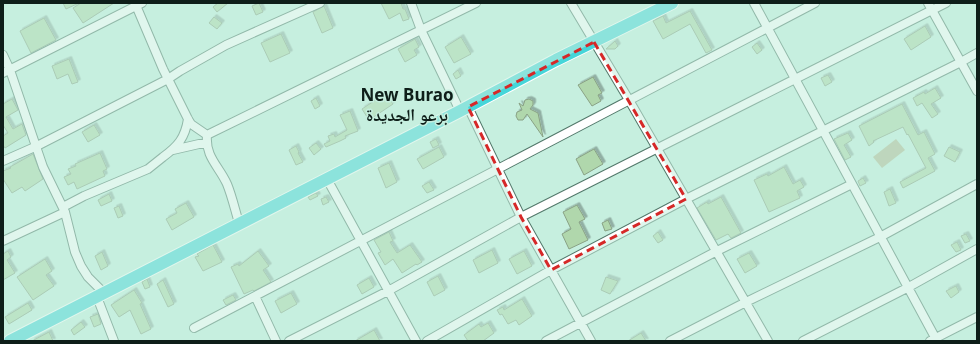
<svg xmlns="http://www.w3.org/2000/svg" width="980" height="344" font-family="'Noto Sans','Noto Naskh Arabic',sans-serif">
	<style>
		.green { fill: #b4b994 }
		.building { fill: #b0d7ac; stroke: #89a185; filter: url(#shadow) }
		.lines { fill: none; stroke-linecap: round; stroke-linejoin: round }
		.minor-casing { stroke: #52786a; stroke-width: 10 }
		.highway-casing { stroke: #fff; stroke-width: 14 }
		.minor { stroke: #fff; stroke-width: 8 }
		.highway { stroke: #45d6d9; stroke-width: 12 }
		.marked { fill: none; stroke: #d62828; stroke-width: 3; stroke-dasharray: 8 5; stroke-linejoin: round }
		.labels { text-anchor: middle; stroke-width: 3; stroke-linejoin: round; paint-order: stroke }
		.district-label { font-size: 17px; font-weight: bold; fill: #0e1e19; stroke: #c6efdf }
	</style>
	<defs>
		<filter id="shadow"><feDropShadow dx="2.5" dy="-2.5" stdDeviation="0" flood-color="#0004"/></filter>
	</defs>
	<rect width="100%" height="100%" fill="#c6efdf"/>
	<path class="green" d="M896,139L905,150L882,168L873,157Z"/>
	<path class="building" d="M63,3H79L66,9Z
		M81,3H114L83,23L73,8Z
		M218,3H228L217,12L213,7Z
		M259,3L263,12L256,15L252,6Z
		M381,3H401L403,9H405L409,19L403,21L400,13L389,19Z
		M324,6L333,28L322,33L313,12Z
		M690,11L712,50L706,53L690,24L663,39L653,21L663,16L666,23Z
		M214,17L222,23L217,29L209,23Z
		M44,18L56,40L31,53L20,31Z
		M925,26L931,37L911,50L904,39Z
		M281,34L290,53L270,62L261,43Z
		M461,37L471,54L454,63L445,47Z
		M415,39L419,47L414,50L417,55L405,62L398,49Z
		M615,41L618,46L615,49H606Z
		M757,43L762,50L757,54L752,47Z
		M69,59L78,82L72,84L68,74L57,79L52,66Z
		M458,70L461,76L456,79L453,74Z
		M828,75L832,82L825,86L821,78Z
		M593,77L602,93L598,95L601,101L592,106L578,85Z
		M935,88L941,98L931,104L938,114L932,118L922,103L917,106L913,98L924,92L925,94Z
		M386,93L393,104L369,120L362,109Z
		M316,98L320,106L315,109L311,101Z
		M12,99L18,110L6,117L13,129L22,124L26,135L5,148L3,145V136L8,133L3,125V104Z
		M529,99L533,101V105L530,109L538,113L543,137L527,114L523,120H518L516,116L517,112L522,110L519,103L523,106L525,100Z
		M902,104L918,135L924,132L935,154L928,158L935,171L903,188L900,182L926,168L908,134L907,135L903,127L873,141L874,142L869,146L859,126Z
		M350,111L358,131L345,136L346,138L340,141L326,147L324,144L330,141L328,136L334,134L335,137L347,130L340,115Z
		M94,125L100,135L88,142L82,132Z
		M848,133L852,140L844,145L851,157L845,160L834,139Z
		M436,139L439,145L433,148L430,142Z
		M316,143L321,149L314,155L309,148Z
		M296,146L299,152L298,153L303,162L296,165L289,150Z
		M439,147L444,157L423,169L417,159Z
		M949,147L960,152L955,162L944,156Z
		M594,149L603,164L584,175L576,159Z
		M100,153L107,169L103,171L105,176L77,189L74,182L68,185L64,177L71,174L68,169L76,166L75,164Z
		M33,154L43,179L25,191L22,187L12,193L3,179V171L11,168L10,167Z
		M389,163L397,182L386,188L378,168Z
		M784,167L793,184L800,180L804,187L797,191L800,198L769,212L754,180L767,174L768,176Z
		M863,178L866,183L860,186L858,181Z
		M429,182L434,190L427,193L422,186Z
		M890,189L896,203L889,206L884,192Z
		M316,193L318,196L310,200L308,197Z
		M109,194L112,201L101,206L98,200Z
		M326,197L329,202L323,205L321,199Z
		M721,197L741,233L731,238L728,234L716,240L697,208L707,202L708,204Z
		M186,203L194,217L172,230L166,219L177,213L175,209Z
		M577,205L585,219L579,222L588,240L569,249L562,234L571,229L563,212Z
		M119,206L123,216L118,218L114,208Z
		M608,220L612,229L605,231L602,223Z
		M389,232L393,241L390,242L397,253L410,245L422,262L417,265L416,264L402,273L393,259L385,265L378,253L381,252L374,240Z
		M658,232L663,240L658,243L653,236Z
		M966,234L970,241L965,243L961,236Z
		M957,242L961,250L956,252L951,245Z
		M213,245L222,262L203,271L195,257L199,256L197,254Z
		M492,250L498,263L479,273L473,260Z
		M8,251L11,257L7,260L15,273L3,280V254Z
		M258,251L269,266L263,270L271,282L254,291L253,290L244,294L231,267L238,264L239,266Z
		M524,251L532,266L517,274L509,259Z
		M102,252L108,266L101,270L95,256Z
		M749,253L757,266L745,273L737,259Z
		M45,259L52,271L46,275L54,286L33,300L17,277Z
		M438,276L445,290L434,296L427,282Z
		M606,277L618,281L610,294L601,290Z
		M369,278L374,287L362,294L357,285Z
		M147,279L150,287L145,289L142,282Z
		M163,280L174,304L168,307L157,284Z
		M956,286L959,292L951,298L946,291Z
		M134,290L142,303L140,304L151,329L141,334L130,310L119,317L111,305Z
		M291,293L297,304L281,313L275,301Z
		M233,295L236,300L226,305L223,300Z
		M522,299L532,316L519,325L516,320L508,324L502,314L500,315L497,310L503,307L504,310Z
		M28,303L32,310L9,324L5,317Z
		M98,314L101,324L94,327L90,317Z
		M81,322L85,327L74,335L71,330Z
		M488,323L494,333L483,341H468L464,335L479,324L481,327Z
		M374,330L380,341H355Z
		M49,332L53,341H32Z
		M641,333L646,341H628Z"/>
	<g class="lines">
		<defs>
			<path id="minor" d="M135,3L163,69L188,119L191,124L207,135C205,157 219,166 227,184C232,196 235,210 239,223
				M411,3L421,30L460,111
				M571,3L629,100L768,341
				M754,3L937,341
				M928,3L977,91
				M3,55L10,70L43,167L65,212L75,252L81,266L88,277L104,293
				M3,73L142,3
				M468,107L521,217L591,341
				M207,135L476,3
				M173,150L199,144H207
				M3,161L37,146L168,79L180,71L226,45L320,3
				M327,179L416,341
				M63,207L84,196L148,169C153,165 158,161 163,157C178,146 185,138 188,119
				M3,241L65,212
				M255,296L276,341
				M97,297L114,341
				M194,328L815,3
				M289,341L388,291L521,217L946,3
				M427,341L551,270L686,199L961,62L977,53
				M546,341L717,251L852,184
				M670,341L746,302L880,237L977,184
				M803,341L907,288L977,249
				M930,341L977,317"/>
			<path id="highway" d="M10,341L460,111L556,60L672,3"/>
		</defs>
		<use href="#minor" class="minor-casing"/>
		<use href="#highway" class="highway-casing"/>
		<use href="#minor" class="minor"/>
		<use href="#highway" class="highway"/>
	</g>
	<path d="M0 0H980V344H0ZM594,42L686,199L551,270L521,217L468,107Z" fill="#c6efdf" fill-opacity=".55" fill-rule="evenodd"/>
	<path class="marked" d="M594,42L686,199L551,270L521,217L468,107Z"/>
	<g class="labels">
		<g class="district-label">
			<text x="407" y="101">New Burao<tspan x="407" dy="20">برعو الجديدة</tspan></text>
		</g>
	</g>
	<rect width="980" height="344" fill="none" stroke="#0e1e19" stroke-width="8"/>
</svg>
